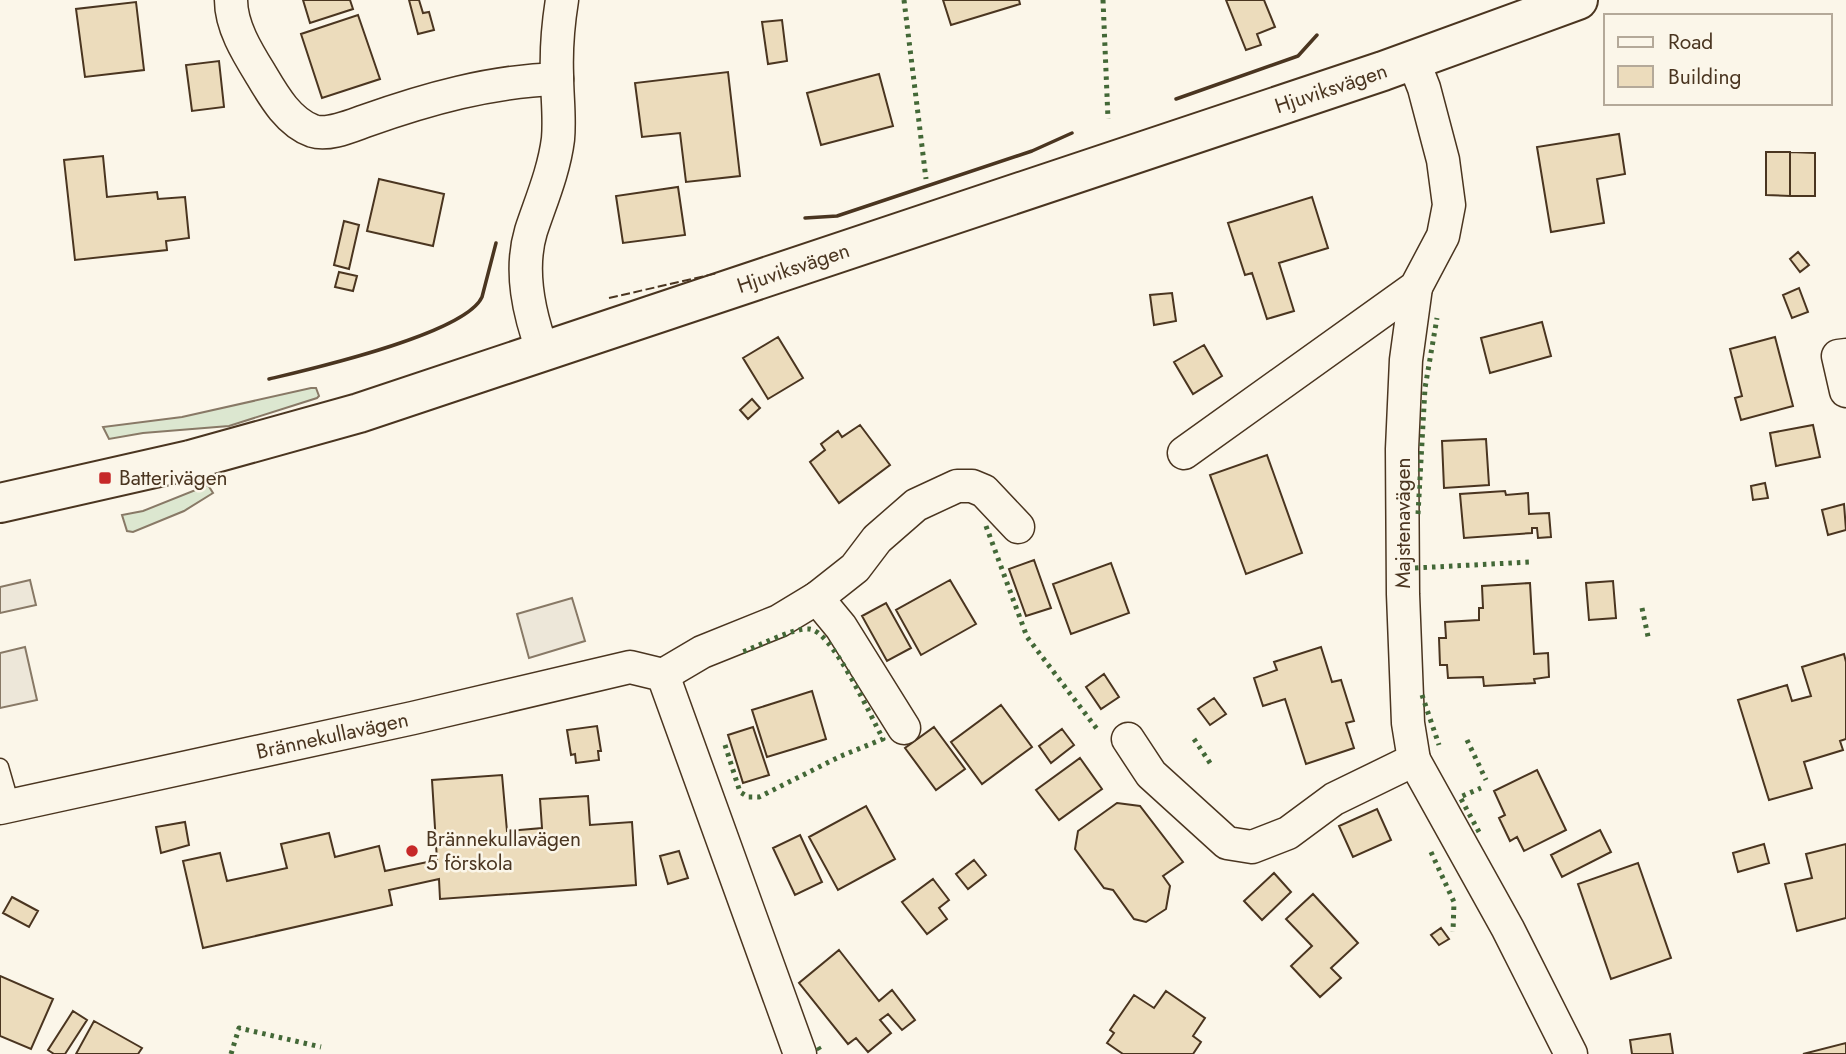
<svg xmlns="http://www.w3.org/2000/svg" width="1846" height="1054" font-family="Jost,sans-serif">
	<style>
		.green { fill: #dce7d0; stroke: #887966; stroke-width: 2 }
		.parking { fill: #ede7d9; stroke: #887966; stroke-width: 2 }
		.building { fill: #ecdcbc; stroke: #4a3520; stroke-width: 2 }
		.lines { fill: none; stroke-linecap: round; stroke-linejoin: round }
		.lane-casing { stroke: #4a3520; stroke-width: 19 }
		.street-casing { stroke: #4a3520; stroke-width: 35 }
		.primary-casing { stroke: #4a3520; stroke-width: 42 }
		.lane { stroke: #fbf6e9; stroke-width: 16 }
		.street { stroke: #fbf6e9; stroke-width: 32 }
		.primary { stroke: #fbf6e9; stroke-width: 38 }
		.hedge { stroke: #436837; stroke-width: 5; stroke-dasharray: 3.5 5; stroke-linecap: butt }
		.fence { stroke: #4a3520; stroke-width: 2; stroke-dasharray: 9 3.5; stroke-linecap: butt }
		.wall { stroke: #4a3520; stroke-width: 3.5 }
		.poi-dot { fill: #c62828; stroke: #fbf6e9; stroke-width: 2.5 }
		.labels { text-anchor: middle; stroke-width: 5; stroke-linejoin: round; paint-order: stroke }
		.street-label { font-size: 21px; fill: #4a3520; stroke: #fbf6e9 }
		.poi-label { font-size: 21px; fill: #4a3520; stroke: #fbf6e9; text-anchor: start }
	</style>
	<rect width="100%" height="100%" fill="#fbf6e9"/>
	<path class="green" d="M311,388H316L319,396L317,398L229,426L143,433L109,439L103,427L182,417Z
		M208,485L213,493L184,511L133,532L127,531L122,515L143,511Z"/>
	<path class="parking" d="M30,580L36,605L0,613V587Z
		M572,598L585,641L529,658L517,614Z
		M25,647L37,700L0,708V653Z"/>
	<path class="building" d="M303,0H350L353,9L310,23Z
		M409,0H419L423,13L429,12L434,30L418,34Z
		M943,0H1019L1020,4L951,25Z
		M1226,0H1264L1275,27L1257,34L1261,45L1246,50Z
		M136,2L144,70L85,77L76,9Z
		M358,15L380,79L322,98L301,34Z
		M782,20L787,61L768,64L762,22Z
		M219,61L224,107L192,111L186,65Z
		M728,72L740,176L686,182L680,133L642,137L635,83Z
		M879,74L893,126L821,145L807,93Z
		M1619,134L1625,174L1597,179L1604,223L1551,232L1537,147Z
		M1766,152H1790V196L1766,195Z
		M1790,152L1815,153V196H1790Z
		M103,156L107,197L157,192L158,199L185,197L189,238L166,241L167,250L75,260L64,160Z
		M379,179L444,194L433,246L367,231Z
		M678,187L685,235L623,243L616,196Z
		M1312,197L1328,248L1279,263L1294,311L1267,319L1252,273L1245,275L1228,223Z
		M344,221L359,225L349,269L334,265Z
		M1798,252L1809,265L1800,272L1790,259Z
		M339,272L357,276L353,291L335,287Z
		M1799,288L1808,312L1792,318L1783,295Z
		M1172,293L1176,321L1154,325L1150,295Z
		M1542,322L1551,356L1490,373L1481,338Z
		M778,337L803,378L768,399L743,358Z
		M1775,337L1793,406L1741,420L1735,398L1742,396L1730,349Z
		M1204,345L1222,376L1193,394L1174,362Z
		M752,399L760,408L748,419L740,410Z
		M860,425L890,465L839,503L810,462L825,450L821,444L838,431L842,437Z
		M1813,425L1820,457L1776,466L1770,433Z
		M1486,439L1489,485L1444,488L1442,441Z
		M1267,455L1302,553L1246,574L1210,475Z
		M1765,483L1768,498L1753,500L1751,486Z
		M1505,491L1506,495L1528,493L1529,514L1549,513L1551,537L1538,538L1537,528H1532V533L1464,538L1460,494Z
		M1844,504L1846,530L1828,535L1822,510Z
		M1034,560L1051,608L1026,616L1009,569Z
		M1111,563L1129,613L1071,634L1053,584Z
		M950,580L976,624L921,655L896,610Z
		M1613,581L1616,618L1589,620L1586,583Z
		M1530,583L1534,654L1548,653L1549,677L1534,679L1535,683L1484,686L1483,677L1448,678L1447,665H1440L1439,638H1446L1445,622L1479,620V608H1483L1482,586Z
		M886,603L911,648L887,661L862,616Z
		M1321,647L1332,682L1341,680L1354,721L1346,723L1354,748L1306,764L1285,699L1263,706L1254,678L1277,670L1274,662Z
		M1844,654L1846,662V739L1840,741L1843,750L1804,762L1812,788L1769,800L1738,700L1787,685L1792,701L1811,696L1802,667Z
		M1104,674L1119,697L1101,709L1086,687Z
		M812,691L826,739L767,757L752,710Z
		M1214,698L1226,714L1210,725L1198,709Z
		M1001,705L1032,747L982,784L951,742Z
		M597,726L601,751H598L599,760L576,763L575,754L571,755L567,730Z
		M753,727L769,775L743,783L728,735Z
		M934,727L965,769L936,790L905,748Z
		M1062,729L1074,745L1051,763L1039,746Z
		M1080,758L1102,789L1059,820L1036,790Z
		M1537,770L1566,830L1524,851L1517,837L1510,841L1499,818L1505,815L1494,791Z
		M502,775L507,831L542,828L540,799L588,796L590,825L632,822L636,885L440,899L439,879L389,890L392,905L203,948L183,861L220,853L227,881L287,868L281,844L329,833L335,857L379,846L385,871L437,860L432,780Z
		M1117,803L1140,806L1183,862L1163,876L1170,886L1166,909L1146,922L1134,919L1113,890L1104,888L1075,849L1078,831Z
		M866,806L895,859L838,890L809,837Z
		M1377,809L1391,840L1353,857L1339,826Z
		M185,822L189,845L161,853L156,827Z
		M1600,830L1611,852L1562,877L1551,855Z
		M800,835L822,882L795,895L773,848Z
		M1764,844L1769,863L1738,872L1733,853Z
		M1846,844V918L1797,931L1785,884L1812,878L1806,854Z
		M679,851L688,878L668,884L660,856Z
		M974,860L986,875L968,889L956,874Z
		M1638,863L1671,958L1611,979L1578,884Z
		M1274,873L1291,892L1262,920L1244,901Z
		M933,879L949,900L939,908L947,919L927,934L902,902Z
		M1313,894L1358,943L1331,968L1341,978L1320,997L1291,966L1312,946L1286,919Z
		M12,897L38,911L29,927L3,913Z
		M1441,928L1449,939L1439,945L1431,935Z
		M839,950L879,1001L892,990L915,1020L902,1030L888,1014L880,1020L891,1033L868,1052L856,1038L848,1044L799,983Z
		M0,976L53,999L31,1049L0,1036Z
		M1166,991L1205,1018L1193,1036L1201,1042L1193,1054H1123L1107,1043L1114,1033L1110,1030L1134,995L1154,1008Z
		M73,1011L87,1020L65,1054H54L48,1050Z
		M94,1021L142,1048L138,1054H76Z
		M1670,1034L1673,1054H1632L1630,1040Z
		M1846,1043V1054H1803Z"/>
	<g class="lines">
		<defs>
			<path id="lane" d="M0,767L11,805"/>
			<g id="street">
				<path d="M231,0C231,26 247,52 260,73C273,95 288,122 313,131C328,136 351,126 365,121C427,99 491,81 557,79"/>
				<path d="M543,352C529,314 519,271 531,231C541,201 554,171 558,139C560,117 557,96 557,75C556,49 558,25 562,0"/>
				<path d="M1846,355L1838,356L1846,391"/>
				<path d="M1184,453L1416,287L1443,236L1449,205L1443,160L1424,88L1413,60"/>
				<path d="M817,598L841,627L904,728"/>
				<path d="M663,675L702,652L779,621L817,598L855,568L877,539L916,505L957,486H972L984,491L1018,527"/>
				<path d="M1128,739L1151,774L1227,843L1252,847L1288,833L1334,799L1414,760L1408,723L1403,594L1402,449L1406,360L1416,287"/>
				<path d="M1414,760L1508,929L1571,1054"/>
				<path id="s1" d="M0,808L413,718L630,667L663,675L800,1054"/>
			</g>
			<g id="primary">
				<path id="s2" d="M0,503L190,460L359,413L1383,71L1578,0"/>
			</g>
		</defs>
		<use href="#lane" class="lane-casing"/>
		<use href="#street" class="street-casing"/>
		<use href="#primary" class="primary-casing"/>
		<use href="#lane" class="lane"/>
		<use href="#street" class="street"/>
		<use href="#primary" class="primary"/>
		<path class="hedge" d="M904,0L926,179
			M1103,0L1108,119
			M1418,514L1425,388L1437,318
			M986,526L1027,637L1097,729
			M1415,568L1530,562
			M1642,608L1649,641
			M1422,695L1439,745
			M1194,739L1212,766
			M1467,740L1486,780
			M725,745L740,792L748,797H759L841,756L883,739C871,717 832,630 809,629C792,628 759,646 742,652
			M1479,832L1460,797L1481,788
			M1431,852L1454,902L1453,932
			M818,1047L822,1054
			M231,1054L239,1028L321,1047"/>
		<path class="fence" d="M609,298L718,273"/>
		<path class="wall" d="M1176,99L1298,56L1317,35
			M805,218L837,216L1032,151L1072,133
			M269,379C311,369 465,334 482,297L496,243"/>
	</g>
	<g class="poi-dot">
		<rect x="98" y="471" width="14" height="14" rx="3.5"/>
		<circle cx="412" cy="851" r="7"/>
	</g>
	<g class="labels">
		<g class="street-label">
			<text dy="7" stroke="none"><textPath href="#s2" startOffset="1395">Hjuviksvägen</textPath></text>
			<text dy="7" stroke="none"><textPath href="#s2" startOffset="828">Hjuviksvägen</textPath></text>
			<text transform="translate(1403 523) rotate(-90)" y="7">Majstenavägen</text>
			<text dy="7" stroke="none"><textPath href="#s1" startOffset="340">Brännekullavägen</textPath></text>
		</g>
		<g class="poi-label">
			<text x="119" y="485">Batterivägen</text>
			<text x="426" y="846">Brännekullavägen<tspan x="426" dy="24">5 förskola</tspan></text>
		</g>
	</g>
	<rect x="1604" y="14" width="228" height="91" fill="#fbf6e9" stroke="#b4a999" stroke-width="2"/>
	<rect x="1618" y="37" width="35" height="10" fill="#fbf6e9" stroke="#b4a999" stroke-width="2"/>
	<text x="1668" y="49" font-size="21" fill="#4a3520">Road</text>
	<rect x="1618" y="66" width="35" height="21" fill="#ecdcbc" stroke="#b4a999" stroke-width="2"/>
	<text x="1668" y="84" font-size="21" fill="#4a3520">Building</text>
</svg>
